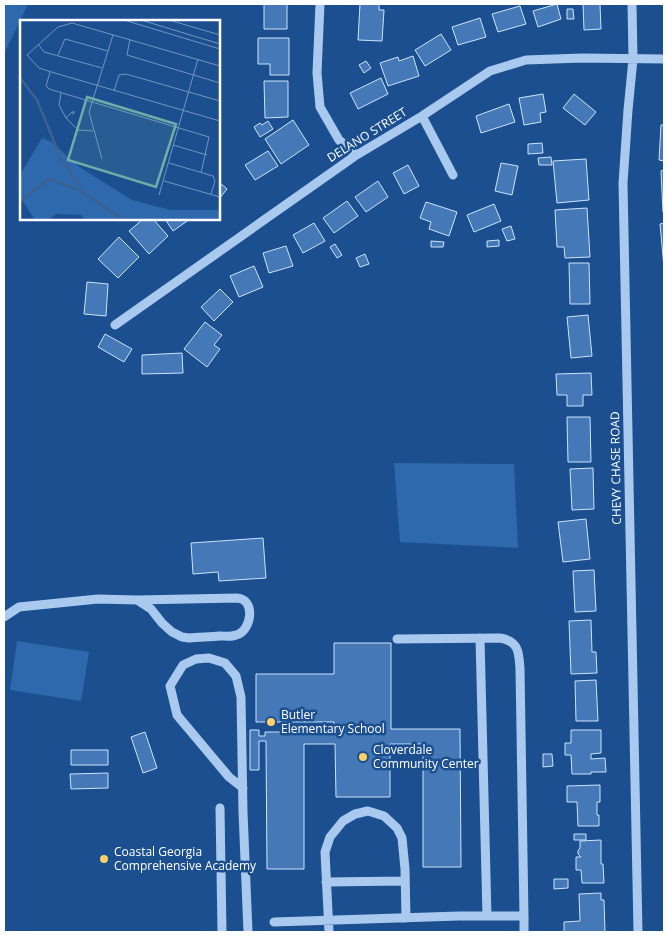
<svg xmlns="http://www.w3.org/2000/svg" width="668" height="936" font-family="'Open Sans',sans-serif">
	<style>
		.green { fill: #2e69ad }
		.building { fill: #4478b7; stroke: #cfe3fa }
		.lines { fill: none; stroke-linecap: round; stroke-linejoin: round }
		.minor { stroke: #a9c9ee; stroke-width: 9 }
		.poi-dot { fill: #ffd166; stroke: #1b4f8f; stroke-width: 2 }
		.labels { text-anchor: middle; stroke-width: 5; stroke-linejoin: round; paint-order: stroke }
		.street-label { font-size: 12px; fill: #fff; stroke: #1b4f8f }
		.poi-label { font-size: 12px; fill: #fff; stroke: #1b4f8f; text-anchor: start }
		.inset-river { fill: none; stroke: #3c6290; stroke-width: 2.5 }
		.inset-road { fill: none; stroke: #7695bc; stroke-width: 1 }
		.view { fill: #6fada8; fill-opacity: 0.15; stroke: #6fada8; stroke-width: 2.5 }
		.inset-edge { fill: none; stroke: #fff; stroke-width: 2.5 }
	</style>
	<rect width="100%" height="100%" fill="#1b4f8f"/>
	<path class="green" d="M4,4H28L4,54Z
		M394,463L514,464L518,548L400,542Z
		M17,641L89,652L81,701L10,690Z"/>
	<path class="building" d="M264,4H287V29H264Z
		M360,4H379V10H384L382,41L358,40Z
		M557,4L561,19L538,27L533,11Z
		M583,4H600L601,29L584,30Z
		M520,6L526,24L498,32L492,14Z
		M567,9H573L574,19H567Z
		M480,18L486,37L458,45L452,27Z
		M441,34L451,50L425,66L415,50Z
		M258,38H289V75H270V64H258Z
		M413,56L419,76L388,86L380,63L398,57L399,61Z
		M366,61L371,68L364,73L359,65Z
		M381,78L388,94L358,109L350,93Z
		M264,81H288V117L265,118Z
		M543,94L546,112L540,113L541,122L524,125L519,98Z
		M574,94L596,112L585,125L563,108Z
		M509,104L515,122L481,133L476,116Z
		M293,120L309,145L281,164L265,139Z
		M268,121L273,129L260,137L254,127L260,123L262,125Z
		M661,125H664V161L659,160Z
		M542,143L543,153L528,154V144Z
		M268,151L278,166L255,180L245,165Z
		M551,157L552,165H539L538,158Z
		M586,159L589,200L557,203L553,161Z
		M501,163L518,166L512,195L495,191Z
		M408,165L419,186L404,194L393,173Z
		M664,170V212H663L661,171Z
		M378,181L388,197L366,212L355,197Z
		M219,182L227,189L219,199Z
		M347,201L358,216L334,233L323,218Z
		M426,202L457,212L449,236L429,229L431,222L420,218Z
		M494,204L501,221L474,232L467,215Z
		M587,208L590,257L565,258L564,247H557L555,210Z
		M143,219H153L168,236L149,254L129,231Z
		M165,219H190L173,231Z
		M314,223L325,241L303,253L293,235Z
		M664,223V267L660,224Z
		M511,226L515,239L507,241L502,229Z
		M119,237L139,257L118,278L98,259Z
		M499,240V246L487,247V241Z
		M431,241L444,242L443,247H431Z
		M335,244L342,255L337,258L330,247Z
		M286,246L293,266L269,273L263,253Z
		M365,254L369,264L360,267L356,258Z
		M569,263H589L590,304H570Z
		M254,266L263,287L239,297L230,276Z
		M87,282L108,284L106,316L84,314Z
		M220,289L233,302L214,321L201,307Z
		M588,315L592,356L571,358L567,317Z
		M205,322L222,335L214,345L220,349L207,367L184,349Z
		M105,334L132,349L124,362L98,347Z
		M182,353L183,373L142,374V355Z
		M591,373L592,395H583V406H567V395H557L556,374Z
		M567,417H590L591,462H568Z
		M593,468L594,509L572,510L570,469Z
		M586,519L590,559L563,562L558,522Z
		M263,538L266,578L219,581L218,572L193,574L191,543Z
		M594,570L596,611L575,612L573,571Z
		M591,620L592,652H596L597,673L571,674L569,621Z
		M334,643H391V729H460L461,867H423V744H390V797H336L335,744H304V869H267L266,741H259V770H250V730H259V736H265V732H334V722H256V674H334Z
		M596,680L598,721H576L575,681Z
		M571,730H601V753L591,754V759L605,758L606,772H591V774H572L571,755H565V743H571Z
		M145,732L157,768L143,773L131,737Z
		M71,750H108V765H71Z
		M543,754H552L553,766L543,767Z
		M108,773V788L71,789L70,774Z
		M600,785V802H597V815H599V826H578L577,802H567V786Z
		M574,834H586V840H574Z
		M601,840V864H603L604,883H582L581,870H576V857H581L578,854V851L580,848V841Z
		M554,879H568V888L554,889Z
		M601,893V900H604L605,932H564V922L580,921L579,894Z"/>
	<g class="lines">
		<path class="minor" d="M320,4L317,73L320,107L339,140L353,152L355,156
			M632,4L633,59L628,110L623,183L638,932
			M422,116L453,175
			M115,325L355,156L422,116L490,71L526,60L582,58L664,59
			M4,617L19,607L98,599L137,600L237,598C256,599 252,631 236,635C231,637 225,636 220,636C210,637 199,637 189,638L182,637L172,632L162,623L151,609L137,600
			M480,638L487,916
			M397,639L500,638C519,641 519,653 520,669L524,916
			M243,788L229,777L177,715L170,686L183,665L196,659L209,658L225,663L236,676L241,697L243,812L248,932
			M220,808L222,932
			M326,882L405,881
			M274,922L459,916H524V932
			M329,932L325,852L330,837L343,821L355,814L368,811L384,816L397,828L402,838L405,869L406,918"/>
	</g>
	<g class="poi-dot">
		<circle cx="271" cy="722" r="5"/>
		<circle cx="363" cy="757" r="5"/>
		<circle cx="104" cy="859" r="5"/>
	</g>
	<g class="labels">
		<g class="street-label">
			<text transform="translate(367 135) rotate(-32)" y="4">DELANO STREET</text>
			<text transform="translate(616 468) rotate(-91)" y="4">CHEVY CHASE ROAD</text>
		</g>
		<g class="poi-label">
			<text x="281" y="719">Butler<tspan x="281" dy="14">Elementary School</tspan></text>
			<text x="373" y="754">Cloverdale<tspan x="373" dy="14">Community Center</tspan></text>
			<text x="114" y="856">Coastal Georgia<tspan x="114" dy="14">Comprehensive Academy</tspan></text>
		</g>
	</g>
	<g transform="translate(20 20)">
		<rect width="200" height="200" fill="#1b4f8f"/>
		<path d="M22,118L32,122L58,146L112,180L150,190H200V200H65L61,195L36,194L28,200H15L0,177V155Z" fill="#2e69ad"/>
		<path class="inset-river" d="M0,58L17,80L42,141L60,166M0,181L29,159L59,170L103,200"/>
		<path class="inset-road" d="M104,0L200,29M121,0L200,24M149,0L200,15M110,19L107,35L200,63M18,24L24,32L82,48M38,35L45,19L88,31M200,46L52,3L38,7L7,35L19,48L38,54L200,101M30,52L26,66L29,69L189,117L181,153M94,71L99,55L106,54L200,81M41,73L39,85L46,98L58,110L73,111M46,98L52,92H55L52,94M153,125L187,135M82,139L69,92L93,15M149,143L193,156L195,161L191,174M144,161L200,177M139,175L178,39"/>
		<path class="view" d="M67,77L156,104L136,167L48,140Z"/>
		<rect width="200" height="200" class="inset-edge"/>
	</g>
	<rect width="668" height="936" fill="none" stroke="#ffffff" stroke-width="10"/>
</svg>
